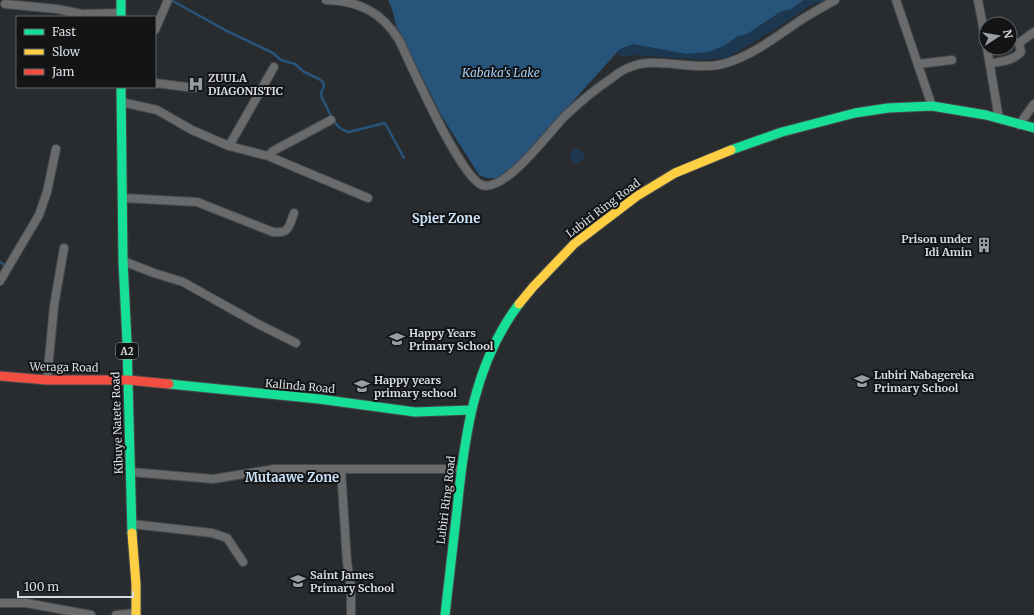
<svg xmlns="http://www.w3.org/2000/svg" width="1034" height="615" font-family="Merriweather,serif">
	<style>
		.green { fill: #1c374f }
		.water { fill: #27547b }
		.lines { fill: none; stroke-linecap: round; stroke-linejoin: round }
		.stream { stroke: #27547b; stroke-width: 2.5 }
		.street-casing { stroke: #46494b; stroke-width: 10 }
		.fast-casing { stroke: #46494b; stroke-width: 11 }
		.slow-casing { stroke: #46494b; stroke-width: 11 }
		.jam-casing { stroke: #46494b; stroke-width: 11 }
		.street { stroke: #686a6c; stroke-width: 8 }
		.fast { stroke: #16e098; stroke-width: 9 }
		.slow { stroke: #ffcf43; stroke-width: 9 }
		.jam { stroke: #f24e42; stroke-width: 9 }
		.labels { text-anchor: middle; stroke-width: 4; stroke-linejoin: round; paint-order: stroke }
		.shield { fill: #121416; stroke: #9da0a3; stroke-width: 1 }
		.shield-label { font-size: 10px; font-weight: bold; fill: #d9dcdf }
		.poi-label { font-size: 11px; font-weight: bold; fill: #d9dcdf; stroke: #121416; text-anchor: start }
		.street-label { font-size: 11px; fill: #d9dcdf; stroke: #121416 }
		.water-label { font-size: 12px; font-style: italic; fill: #a2cbf1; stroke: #121416 }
		.quarter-label { font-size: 13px; font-weight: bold; fill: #c9e1f7; stroke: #121416 }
	</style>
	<rect width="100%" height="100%" fill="#292c2f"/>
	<path class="green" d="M804,0H827L809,6L785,23L727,58L704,60L633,55L619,57L616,42L724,46L738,36L747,34L780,12L791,9Z
		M570 156a7 7 0 1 1 14 0a7 7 0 1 1-14 0Z"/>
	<path class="water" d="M388,0H804L791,9L780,12L747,34L738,36L724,46L708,52L687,54L633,44L620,49L504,178H486L479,175L441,115L396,25L392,9Z"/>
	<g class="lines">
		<path class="stream" d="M171,0L225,30L273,53L281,60L295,64L304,72L319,79L323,82L324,86L321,93L322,98C329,110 334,130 349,132L385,123L404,158
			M0,262L6,266"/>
		<defs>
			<path id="street" d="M326,0C358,1 381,11 399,40C411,65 460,177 482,185C505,193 550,131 565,116C580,102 595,89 612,78C618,73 626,68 633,66C658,57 695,71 723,64C753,56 778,35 804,18C814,12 825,6 835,0
				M896,0L932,106
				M978,0L986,42
				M5,4L57,9L82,14L121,13
				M155,30L168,0
				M987,48L999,119
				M918,64L952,60
				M990,64C1001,61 1013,61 1021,52L1019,43L1034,32
				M155,83L195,88
				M121,102L157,110L192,130L229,146L268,156L368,198
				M1019,125L1034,104
				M229,146L274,67
				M268,156L273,151L331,120
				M123,198L197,202L273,232C289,234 289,227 294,213
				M123,261L154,273L183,282L258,324L296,343
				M0,281L39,215L47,192L56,149
				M47,380L54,306L64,248
				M341,469L347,562L351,587V615
				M131,472L213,479L275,469H461
				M132,524L212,533L227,538L243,562
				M0,603H26L91,615
				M116,615L135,613"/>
			<path id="fast" d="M121,0V17
				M121,87L123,261L127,342L132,533
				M731,150L782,132L855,113L888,108L932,106L986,115L1034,128
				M169,384L319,399L415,412L471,410
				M445,615C449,580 453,545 457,510C464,438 474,363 519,304"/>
			<path id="slow" d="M519,304L533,287L574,244L637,196L675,173L731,150
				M132,533L136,584V615"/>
			<path id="jam" d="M0,376L47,380H128L169,384"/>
		</defs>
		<use href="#street" class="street-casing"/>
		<use href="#fast" class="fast-casing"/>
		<use href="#slow" class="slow-casing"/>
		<use href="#jam" class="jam-casing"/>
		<use href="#street" class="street"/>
		<use href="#fast" class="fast"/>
		<use href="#slow" class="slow"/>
		<use href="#jam" class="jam"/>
	</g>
	<defs>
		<symbol id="hospital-bare" viewBox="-9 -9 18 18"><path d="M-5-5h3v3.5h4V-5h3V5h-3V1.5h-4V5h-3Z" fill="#9b9ea1" stroke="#121416" stroke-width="2.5" paint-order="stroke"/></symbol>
		<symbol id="building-bare" viewBox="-9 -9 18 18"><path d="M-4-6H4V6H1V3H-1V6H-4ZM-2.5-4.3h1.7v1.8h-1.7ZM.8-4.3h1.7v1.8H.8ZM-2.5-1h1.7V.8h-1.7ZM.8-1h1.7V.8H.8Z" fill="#9b9ea1" stroke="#121416" stroke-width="2.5" paint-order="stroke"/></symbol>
		<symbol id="school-bare" viewBox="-9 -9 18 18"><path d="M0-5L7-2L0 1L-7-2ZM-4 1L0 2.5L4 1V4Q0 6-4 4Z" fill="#9b9ea1" stroke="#121416" stroke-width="2.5" paint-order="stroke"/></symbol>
	</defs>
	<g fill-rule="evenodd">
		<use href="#hospital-bare" x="185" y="73" width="22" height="22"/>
		<use href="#building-bare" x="973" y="234" width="22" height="22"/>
		<use href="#school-bare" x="386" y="328" width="22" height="22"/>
		<use href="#school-bare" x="851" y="370" width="22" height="22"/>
		<use href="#school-bare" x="351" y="375" width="22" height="22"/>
		<use href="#school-bare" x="287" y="570" width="22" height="22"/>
	</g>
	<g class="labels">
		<rect class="shield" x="116" y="343" width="22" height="16" rx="3"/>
		<g class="shield-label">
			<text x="127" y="355">A2</text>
		</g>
		<g class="poi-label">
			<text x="208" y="82">ZUULA<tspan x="208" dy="13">DIAGONISTIC</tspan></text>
			<text x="972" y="243" text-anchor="end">Prison under<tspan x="972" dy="13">Idi Amin</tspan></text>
			<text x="409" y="337">Happy Years<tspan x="409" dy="13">Primary School</tspan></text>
			<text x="874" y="379">Lubiri Nabagereka<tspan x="874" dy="13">Primary School</tspan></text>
			<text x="374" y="384">Happy years<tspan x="374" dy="13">primary school</tspan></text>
			<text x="310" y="579">Saint James<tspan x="310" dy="13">Primary School</tspan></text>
		</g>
		<g class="street-label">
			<text transform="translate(603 208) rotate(-37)" y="4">Lubiri Ring Road</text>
			<text transform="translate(64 367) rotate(1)" y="4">Weraga Road</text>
			<text transform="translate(300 386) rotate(5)" y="4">Kalinda Road</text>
			<text transform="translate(117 423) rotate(-92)" y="4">Kibuye Natete Road</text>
			<text transform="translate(446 500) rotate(-83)" y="4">Lubiri Ring Road</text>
		</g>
		<g class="water-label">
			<text x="501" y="77">Kabaka's Lake</text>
		</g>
		<g class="quarter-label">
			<text x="446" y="223">Spier Zone</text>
			<text x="292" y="482">Mutaawe Zone</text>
		</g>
	</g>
	<rect x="16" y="16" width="140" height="72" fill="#121416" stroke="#626466"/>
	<rect x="24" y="29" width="20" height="6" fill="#16e098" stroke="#626466"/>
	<text x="52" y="36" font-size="12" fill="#d9dcdf">Fast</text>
	<rect x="24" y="49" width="20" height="6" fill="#ffcf43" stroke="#626466"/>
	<text x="52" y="56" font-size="12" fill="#d9dcdf">Slow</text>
	<rect x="24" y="69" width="20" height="6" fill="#f24e42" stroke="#626466"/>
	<text x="52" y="76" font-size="12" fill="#d9dcdf">Jam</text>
	<g transform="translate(998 36) rotate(78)"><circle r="19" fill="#121416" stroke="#626466"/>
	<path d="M0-3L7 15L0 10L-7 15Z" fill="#9b9ea1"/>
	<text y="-6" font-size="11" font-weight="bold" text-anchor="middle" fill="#d9dcdf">N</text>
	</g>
	<path d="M18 591v6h115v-6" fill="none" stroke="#d9dcdf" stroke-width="2"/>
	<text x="24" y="591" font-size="12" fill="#d9dcdf" stroke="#121416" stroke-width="3" paint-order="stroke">100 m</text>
</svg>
